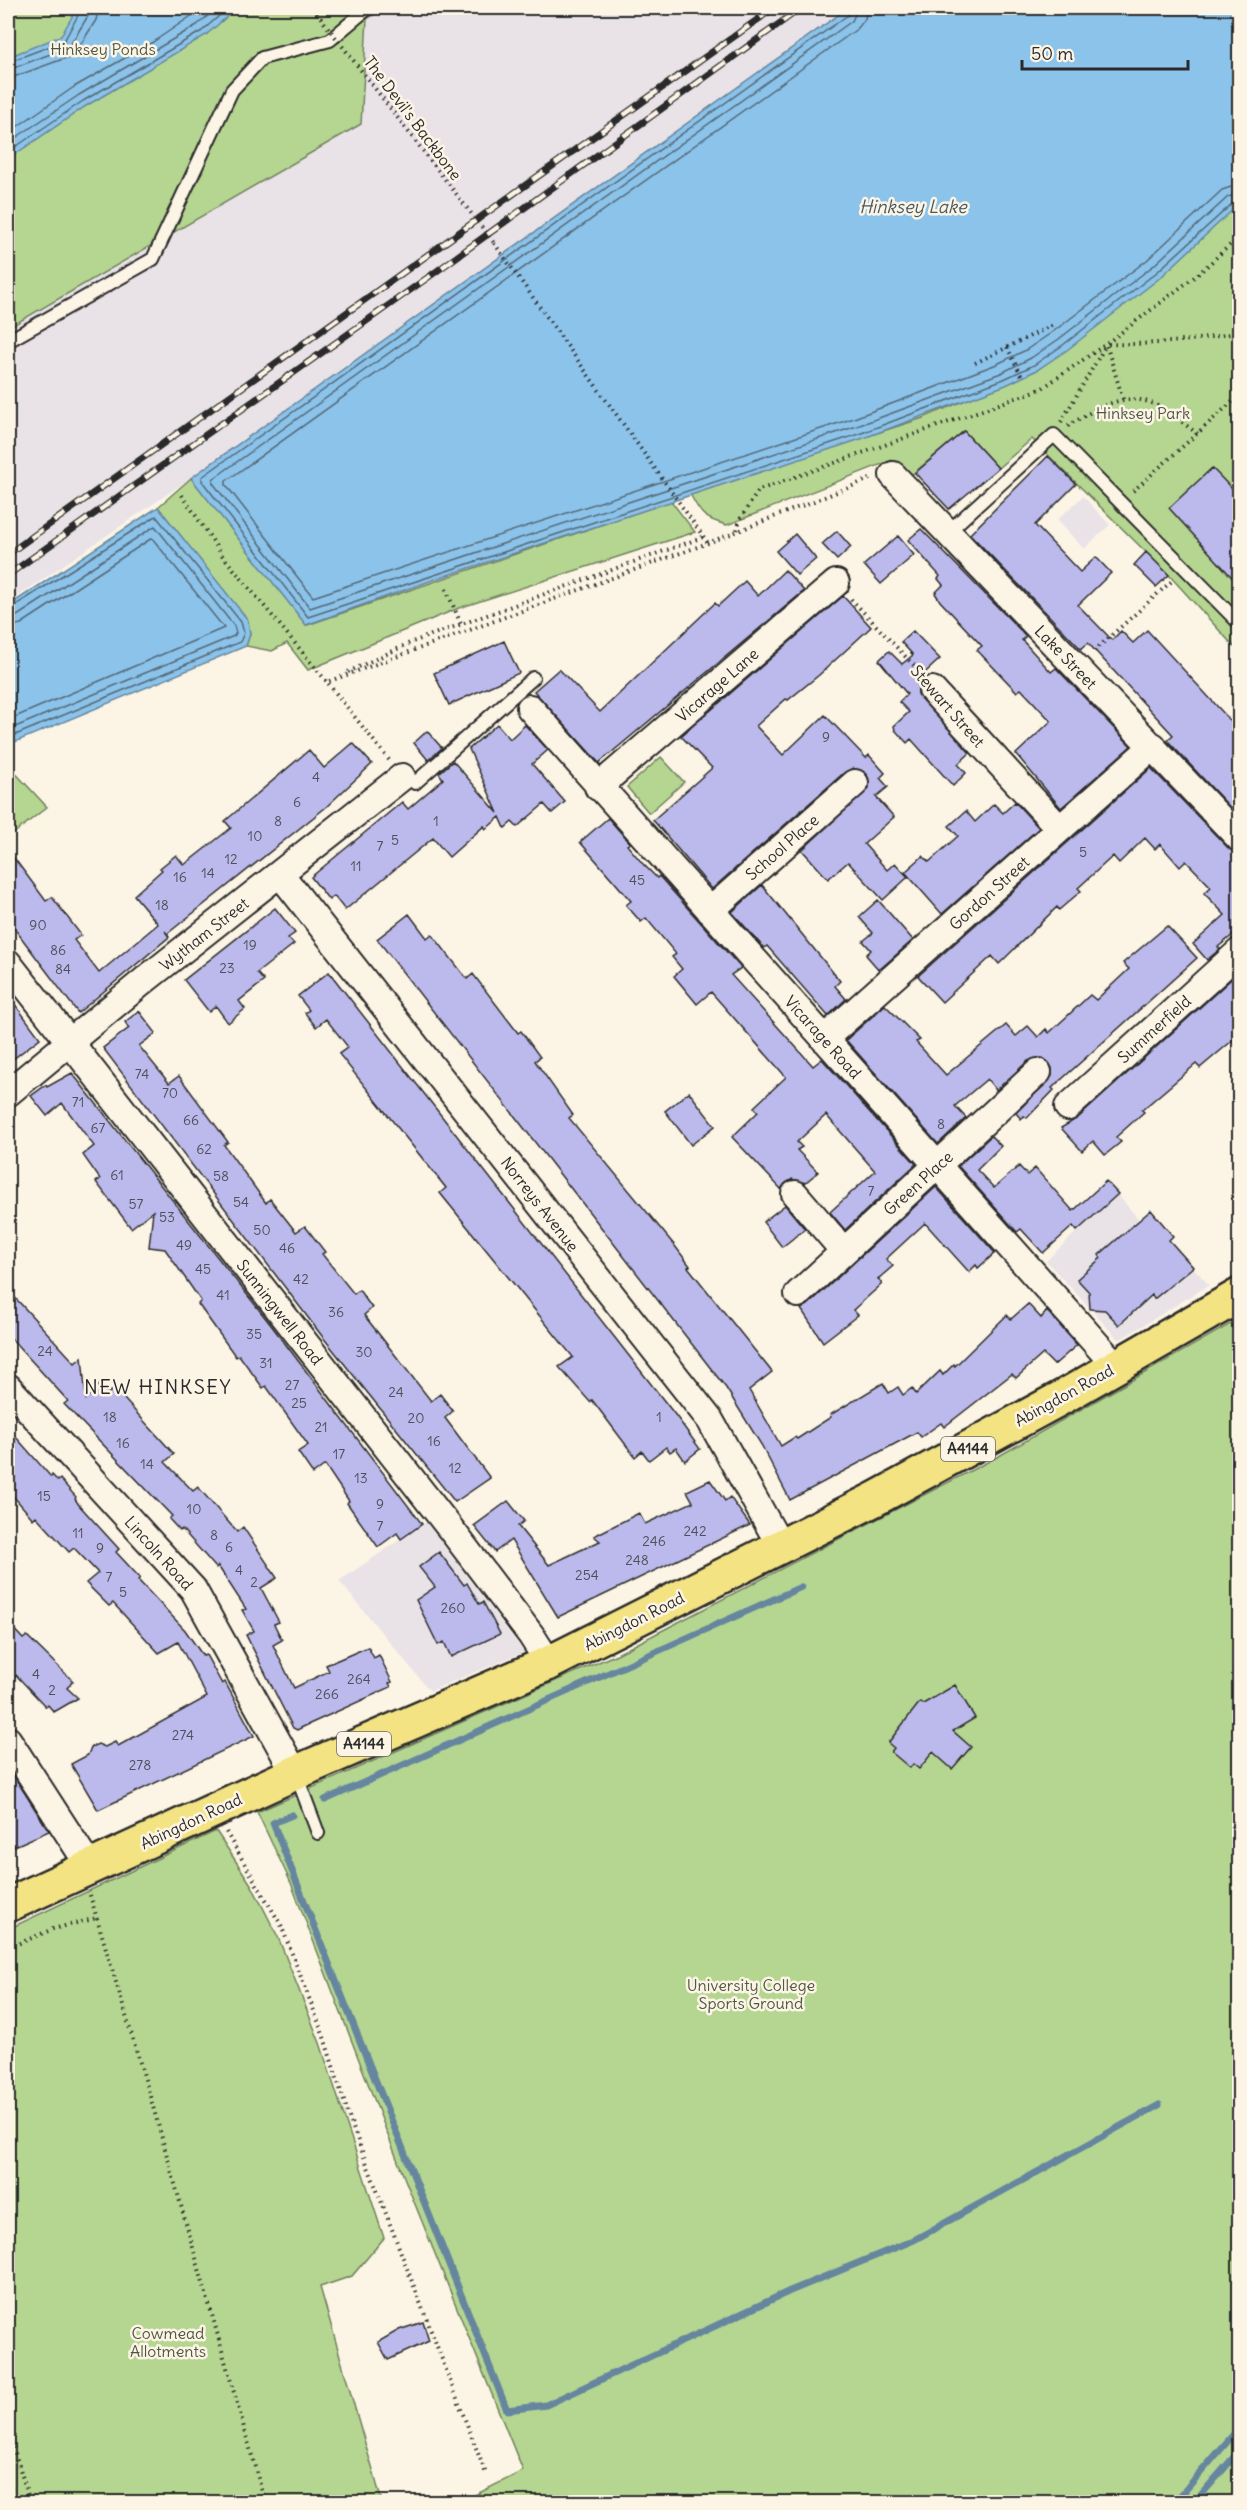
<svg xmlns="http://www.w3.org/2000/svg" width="1247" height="2510" font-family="Delius,sans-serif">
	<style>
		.built { fill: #e9e3e7 }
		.green { fill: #b5d690; stroke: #70805e; stroke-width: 1.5 }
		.water { fill: #8cc3ea; stroke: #65869e; stroke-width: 1.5 }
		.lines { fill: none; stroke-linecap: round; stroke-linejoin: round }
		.shore { stroke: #526877; stroke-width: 1.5 }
		.stream { stroke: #65869e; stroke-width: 7 }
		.building { fill: #bcbaec; stroke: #2b2b2b; stroke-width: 1.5 }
		.service-casing { stroke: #2b2b2b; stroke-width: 16 }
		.minor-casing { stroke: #2b2b2b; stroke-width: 30 }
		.primary-casing { stroke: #2b2b2b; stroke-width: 38 }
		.path { stroke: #2b2b2b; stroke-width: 4; stroke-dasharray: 1.5 4.5; stroke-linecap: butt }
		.service { stroke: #fcf5e5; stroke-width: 12 }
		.minor { stroke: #fcf5e5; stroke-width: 26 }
		.primary { stroke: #f4e382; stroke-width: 33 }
		.rail-casing { stroke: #2b2b2b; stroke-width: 7 }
		.rail { stroke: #fcf5e5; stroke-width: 4.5; stroke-dasharray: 14; stroke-linecap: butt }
		.path-bridge { stroke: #2b2b2b; stroke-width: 4; stroke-dasharray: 1.5 4.5; stroke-linecap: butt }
		.labels { text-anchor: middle; stroke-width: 5; stroke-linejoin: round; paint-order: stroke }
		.number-label { font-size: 14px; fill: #4f4f5b }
		.shield { fill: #fcf5e5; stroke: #6a6863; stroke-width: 1.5 }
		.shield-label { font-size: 15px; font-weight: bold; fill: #2b2b2b }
		.park-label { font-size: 16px; fill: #4e5644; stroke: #fcf5e5 }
		.street-label { font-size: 16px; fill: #2b2b2b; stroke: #fcf5e5 }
		.water-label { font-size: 18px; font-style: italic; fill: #485964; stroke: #fcf5e5 }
		.quarter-label { font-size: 20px; letter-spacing: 1.5px; fill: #2b2b2b; stroke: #fcf5e5 }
	</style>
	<rect width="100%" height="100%" fill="#fcf5e5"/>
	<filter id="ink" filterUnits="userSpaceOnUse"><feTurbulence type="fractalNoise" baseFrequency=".0167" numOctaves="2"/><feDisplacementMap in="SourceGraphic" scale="12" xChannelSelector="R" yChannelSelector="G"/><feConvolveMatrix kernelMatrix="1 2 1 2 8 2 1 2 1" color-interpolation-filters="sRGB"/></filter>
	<g filter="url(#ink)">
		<path class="built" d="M384,8H848L191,478L8,603V328L361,124L367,19Z
			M1083,496L1110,525L1084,549L1057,520Z
			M1106,1181L1165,1250L1172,1244L1209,1285L1121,1339L1117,1338L1046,1261L1087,1222L1076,1208Z
			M426,1522L524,1652L430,1691L339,1581Z"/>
		<path class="green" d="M8,8H384L367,19L361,124L8,328Z
			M1239,204V652L1169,575L1032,439L998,468L964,431L910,476L892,460L727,525C704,519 701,515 690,494L923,418L1037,370Z
			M191,478L307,625L671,501L695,532L459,608L308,670L287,643L272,651L246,646L250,634L247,620L158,507Z
			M661,757L684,782L649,813L627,787Z
			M8,765L47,807L8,838Z
			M1239,1319V2502H461L523,2471L404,2177L291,1883L257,1812L617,1654L999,1456Z
			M216,1831L252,1886L278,1937L320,2043L384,2238L352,2276L320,2287L382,2502H8V1929Z"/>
		<path class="water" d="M77,8H237L206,35L86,106L8,159V57L61,36Z
			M848,8H1239V204L1161,277L1067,350L1037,370L1006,385L861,439L433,580L306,625L191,478Z
			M158,507L248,620L250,634L246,646L8,745V606Z"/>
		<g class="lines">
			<path class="shore" d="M851,8L848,15L202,477V481L308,617L859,434L1004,379L1034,365L1063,345L1157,272L1233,203L1240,201
				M858,8L852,21L213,479V483L310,608L857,426L1001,373L1031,358L1059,339L1153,266L1228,197L1240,193
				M867,8L865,19L857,29L226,481V485L313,597L854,418L997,364L1026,350L1054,331L1147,260L1222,190L1240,184
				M8,62L64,41L82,8
				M8,70L69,47L88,16L90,8
				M8,79L74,55L96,20L99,8
				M8,133L74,87L153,42L203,8
				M8,143L79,95L197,25L217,8
				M8,152L83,101L202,31L228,8
				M8,610L156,516L241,622L244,633L240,642L8,738
				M8,618L17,616L155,526L234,626L236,633L234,636L8,730
				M8,627L21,624L152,538L224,628L8,720"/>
			<path class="stream" d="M325,1800L801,1587
				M292,1815L273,1823L507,2410L546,2405L790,2291L914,2240L1159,2105
				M1175,2502L1240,2427
				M1195,2502L1240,2450"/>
		</g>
		<path class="building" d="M964,431L998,468L949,509L915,473Z
			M1048,456L1076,484L1035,525L1080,572L1096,557L1111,573L1078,605L1112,640L1121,631L1133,643L1147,630L1239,730V817L1167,740L1173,735L1088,643L1081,649L970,534Z
			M1212,468L1239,496V585L1169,508Z
			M921,529L1026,636L1022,640L1051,672L1056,668L1131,746L1061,808L1016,754L1051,721L1021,689L1017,692L977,650L982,646L940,601L935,593L943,585L938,579L940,576L908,540Z
			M837,531L851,547L837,560L822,544Z
			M795,534L816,559L797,575L776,551Z
			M898,536L914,555L881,584L864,565Z
			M1146,552L1169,575L1156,587L1134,565Z
			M785,570L804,591L599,763L534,691L559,669L600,712L715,603L718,606L745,581L758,596Z
			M843,596L871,627L819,675L788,700L786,699L756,726L783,755L825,715L866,758L869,755L885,773L880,778L888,787L876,797L894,817L864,844L887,870L895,863L908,877L883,900L848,862L828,879L802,850L869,788L867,774L853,768L845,772L712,889L653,820L712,768L681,736Z
			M913,631L940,659L917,680L919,683L918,694L970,753L958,764L966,773L953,786L911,739L907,743L895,730L894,726L909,712L899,702L907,694L879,660L889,651L902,664L913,655L901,642Z
			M504,641L519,673L449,705L434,673Z
			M497,724L510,739L525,725L548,750L532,764L565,802L552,813L544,804L517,827L512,822L505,828L500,817L486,829L484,826L449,857L433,838L345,910L334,896L329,900L311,877L402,802L408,809L443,779L439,773L453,761L498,813L469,749Z
			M427,731L442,748L428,760L414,743Z
			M353,743L372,764L325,808L167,934L165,931L169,937L78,1013L8,920V850L46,901L52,897L81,935L74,940L99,973L158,924L134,895L162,870L160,868L176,855L184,865L231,828L225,821L309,750L324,768Z
			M1151,768L1229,849L1239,854V930L1218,947L1220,949L1207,960L1193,944L1225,915L1204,893L1211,887L1186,861L1180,867L1160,844L1155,849L1145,838L1119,863L1113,856L1078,888L1081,891L1059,910L1057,907L999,964L992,956L942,1002L918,976Z
			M1015,802L1039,828L942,914L905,872L923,856L929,862L958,836L949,826L966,811L975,822L994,804L1003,813Z
			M608,818L630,843L627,845L643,864L657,878L659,876L741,968L731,975L813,1066L822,1059L916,1164L845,1230L830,1212L875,1171L826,1115L797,1142L802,1147L797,1150L818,1172L805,1183L792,1179L781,1189L732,1137L758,1112L754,1107L786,1077L711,992L697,1004L674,976L682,969L672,957L676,954L646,918L641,922L626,905L631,901L580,842Z
			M762,885L840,981L835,986L846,999L828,1016L767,946L764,948L732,912Z
			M878,900L913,940L879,970L866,955L871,950L863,941L873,933L859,917Z
			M275,908L295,933L288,938L294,944L257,973L264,981L239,1001L245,1009L228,1023L216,1006L209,1012L184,980Z
			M409,914L427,938L432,934L467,979L473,974L518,1033L521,1031L540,1057L535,1061L573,1115L569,1118L675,1246L690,1266L688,1267L772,1372L749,1390L781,1446L795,1437L797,1439L831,1417L830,1415L883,1383L889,1393L898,1387L903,1395L912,1388L916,1394L940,1371L943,1375L954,1364L955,1366L1007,1315L1011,1319L1028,1304L1041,1318L1047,1311L1077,1345L1054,1365L1043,1354L1016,1378L1012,1374L944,1427L941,1423L921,1437L917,1432L790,1500L762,1446L726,1388L377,939Z
			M1167,926L1197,958L1052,1088L1054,1090L1027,1118L1024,1116L1021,1119L1016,1113L1052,1076V1068L1043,1058L1028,1061L996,1090L987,1079L955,1106L966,1118L938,1144L846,1040L885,1005L920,1040L916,1042L946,1075L1006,1025L1016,1036L1028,1026L1038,1037L1046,1029L1049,1033L1090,995L1096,1000L1129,969L1123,963Z
			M329,972L676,1416L700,1449L685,1461L676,1448L670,1452L666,1447L649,1460L642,1451L635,1457L592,1400L590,1402L559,1367L573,1357L440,1193L446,1188L339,1054L348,1047L326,1019L316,1027L305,1013L309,1010L298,996Z
			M1239,972V1035L1200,1068L1196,1064L1142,1110L1144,1112L1116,1137L1121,1142L1105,1155L1093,1141L1082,1151L1061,1128L1078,1118Z
			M8,995L40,1038L8,1063Z
			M139,1011L156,1033L139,1046L169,1083L179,1076L228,1142L224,1145L266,1203L270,1199L296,1232L305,1226L325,1252L322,1254L354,1294L359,1290L372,1308L364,1315L431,1401L440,1394L453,1411L445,1418L490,1478L455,1502L322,1336L103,1048L129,1028L125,1022Z
			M72,1073L271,1325L422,1524L401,1539L397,1533L378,1547L347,1503L349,1501L325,1465L313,1474L298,1452L308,1445L266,1386L263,1388L239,1355L236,1357L198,1304L201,1301L165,1249L149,1247L153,1211L131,1228L96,1182L100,1179L83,1155L94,1146L62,1103L47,1116L31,1096L46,1085L47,1087Z
			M689,1092L715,1126L691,1145L665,1111Z
			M991,1136L1001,1146L977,1170L994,1188L1019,1166L1027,1175L1035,1168L1073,1211L1106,1181L1118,1194L1077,1231L1073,1226L1043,1253L1021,1229L1017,1232L958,1166Z
			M936,1187L995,1253L978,1268L976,1265L969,1272L925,1223L886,1259L893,1266L878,1279L882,1284L853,1310L858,1315L823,1342L801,1309L808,1305Z
			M785,1205L805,1229L782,1247L763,1222Z
			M1151,1210L1173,1236L1169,1240L1193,1267L1154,1299L1152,1295L1119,1325L1105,1310L1090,1309L1089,1292L1077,1279L1101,1258L1099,1255Z
			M8,1290L75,1363L82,1357L86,1399L99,1385L108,1394L114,1388L174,1454L165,1462L193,1491L198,1487L237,1532L243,1527L277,1578L261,1588L279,1622L274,1624L282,1640L273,1645L294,1688L329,1671L326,1665L368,1647L374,1658L379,1655L392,1682L389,1683L391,1687L305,1726L297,1730L293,1728L246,1635L254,1631L242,1610L246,1609L218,1566L216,1568L182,1529L180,1531L169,1519L172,1516L64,1404L68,1401L8,1335Z
			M8,1428L51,1477L52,1475L58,1481L60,1479L76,1497L75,1499L79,1505L119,1549L116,1552L140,1578L138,1580L185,1630L203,1656L206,1655L222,1684L225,1682L254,1736L98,1810L71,1764L88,1755L91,1747L98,1744L105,1747L115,1742L118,1746L207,1697L178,1642L159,1653L113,1603L109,1606L86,1583L98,1573L74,1548L69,1552L36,1516L33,1519L8,1490Z
			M710,1480L725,1501L730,1497L750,1525L558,1617L511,1540L495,1552L474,1526L508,1501L524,1521L518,1526L549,1565L600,1541L594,1536L639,1513L645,1524L693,1502L687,1491Z
			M439,1552L464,1585L467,1583L479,1604L483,1602L500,1634L451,1657L444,1642L438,1645L416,1600L435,1587L419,1567Z
			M8,1623L23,1639L27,1636L73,1681L67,1688L78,1698L54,1712L48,1705L46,1707L16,1675L8,1683Z
			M955,1685L975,1718L953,1731L971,1747L952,1769L933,1752L919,1769L913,1764L910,1768L891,1752L894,1748L888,1743L920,1702L923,1704Z
			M8,1767L49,1831L8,1849Z
			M423,2322L429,2341L388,2360L378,2342L399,2330Z"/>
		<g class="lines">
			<defs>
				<path id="service" d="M8,341L153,259L232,90L262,58L330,40L368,8
					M949,531L1054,435L1237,621
					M415,783L533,678
					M296,1774L318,1833"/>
				<path id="minor" d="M893,475L1240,839
					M932,690L1060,829
					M530,708L1116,1366
					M598,787L836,583
					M281,875L710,1420L781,1547
					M710,911L855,783
					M8,963L453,1532L531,1635L549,1663
					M824,1039L1153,746
					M8,1093L146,979L402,777
					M1068,1107L1240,951
					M795,1194L843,1250
					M798,1294L1038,1072
					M8,1387L193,1589L295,1773
					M8,1740L90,1867"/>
				<path id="primary" d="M8,1905L295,1773L549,1663L875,1499L1061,1398L1240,1295"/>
			</defs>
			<use href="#service" class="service-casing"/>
			<use href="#minor" class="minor-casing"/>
			<use href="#primary" class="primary-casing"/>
			<path class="path" d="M494,243L708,543
				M1007,347L1022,377
				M975,363L1053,325
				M1123,399L1106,344C1151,345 1195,341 1240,332
				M1061,422L1106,345
				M1068,426C1092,411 1121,391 1151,403C1167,409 1184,424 1198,434
				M1133,491L1240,395
				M182,495L222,555L327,682
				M737,530L740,519L759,490L1041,389L1106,344L1197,275L1240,236
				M446,589L461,624
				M851,599L920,672
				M1094,651L1173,580
				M348,672L412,642L703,537
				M389,760L327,682L708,543L870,479
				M226,1832L281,1925L324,2037L350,2120L486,2474
				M90,1895L150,2096L265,2502
				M8,1948L53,1929L97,1918
				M8,2430L30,2502"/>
			<use href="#service" class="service"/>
			<use href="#minor" class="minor"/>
			<use href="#primary" class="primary"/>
			<defs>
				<path id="rail" d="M8,554L774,8
					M8,575L430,276L801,8"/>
			</defs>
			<use href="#rail" class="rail-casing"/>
			<use href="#rail" class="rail"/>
			<path class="path-bridge" d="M313,8L494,243"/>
		</g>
	</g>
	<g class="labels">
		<g class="number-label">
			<text x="826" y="742">9</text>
			<text x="316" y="782">4</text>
			<text x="297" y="807">6</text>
			<text x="278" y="826">8</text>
			<text x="436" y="826">1</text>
			<text x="255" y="841">10</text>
			<text x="395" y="845">5</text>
			<text x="380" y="851">7</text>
			<text x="1083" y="857">5</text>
			<text x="231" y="864">12</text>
			<text x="356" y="871">11</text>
			<text x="208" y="878">14</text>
			<text x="180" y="882">16</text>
			<text x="637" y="885">45</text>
			<text x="162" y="910">18</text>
			<text x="38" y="930">90</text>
			<text x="250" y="950">19</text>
			<text x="58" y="955">86</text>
			<text x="227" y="973">23</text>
			<text x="63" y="974">84</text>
			<text x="142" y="1079">74</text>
			<text x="170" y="1098">70</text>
			<text x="78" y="1107">71</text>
			<text x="191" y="1125">66</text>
			<text x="941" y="1129">8</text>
			<text x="98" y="1133">67</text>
			<text x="204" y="1154">62</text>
			<text x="117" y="1180">61</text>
			<text x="221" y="1181">58</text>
			<text x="871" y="1196">7</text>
			<text x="241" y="1207">54</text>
			<text x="136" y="1209">57</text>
			<text x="167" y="1222">53</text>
			<text x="262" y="1235">50</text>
			<text x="184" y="1250">49</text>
			<text x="287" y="1253">46</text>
			<text x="203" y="1274">45</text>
			<text x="301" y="1284">42</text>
			<text x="223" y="1300">41</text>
			<text x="336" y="1317">36</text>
			<text x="254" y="1339">35</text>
			<text x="45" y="1356">24</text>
			<text x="364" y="1357">30</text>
			<text x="266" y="1368">31</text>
			<text x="292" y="1390">27</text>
			<text x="396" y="1397">24</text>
			<text x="299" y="1408">25</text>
			<text x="110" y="1422">18</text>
			<text x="659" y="1422">1</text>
			<text x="416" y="1423">20</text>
			<text x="321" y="1432">21</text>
			<text x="434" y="1446">16</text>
			<text x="123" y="1448">16</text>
			<text x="339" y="1459">17</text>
			<text x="147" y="1469">14</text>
			<text x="455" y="1473">12</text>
			<text x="361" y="1483">13</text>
			<text x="44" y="1501">15</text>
			<text x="380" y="1509">9</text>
			<text x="194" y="1514">10</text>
			<text x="380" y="1531">7</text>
			<text x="695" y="1536">242</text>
			<text x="78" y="1538">11</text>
			<text x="214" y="1540">8</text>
			<text x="654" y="1546">246</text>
			<text x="229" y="1552">6</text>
			<text x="100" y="1553">9</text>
			<text x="637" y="1565">248</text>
			<text x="239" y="1575">4</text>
			<text x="587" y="1580">254</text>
			<text x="109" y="1582">7</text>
			<text x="254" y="1587">2</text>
			<text x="123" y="1597">5</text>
			<text x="453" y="1613">260</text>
			<text x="36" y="1679">4</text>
			<text x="359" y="1684">264</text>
			<text x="52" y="1695">2</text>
			<text x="327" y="1699">266</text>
			<text x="183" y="1740">274</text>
			<text x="140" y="1770">278</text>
		</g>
		<g class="shield">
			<rect x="941" y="1437" width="54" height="24" rx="4.5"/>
			<rect x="337" y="1732" width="54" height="24" rx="4.5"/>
		</g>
		<g class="shield-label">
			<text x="968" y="1454">A4144</text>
			<text x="364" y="1749">A4144</text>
		</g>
		<g class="park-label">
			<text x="103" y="55">Hinksey Ponds</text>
			<text x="1143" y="419">Hinksey Park</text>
			<text x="751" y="1991">University College<tspan x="751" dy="18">Sports Ground</tspan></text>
			<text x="168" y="2339">Cowmead<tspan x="168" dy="18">Allotments</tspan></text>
		</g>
		<g class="street-label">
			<text transform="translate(413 118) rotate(53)" y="6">The Devil's Backbone</text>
			<text transform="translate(1066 657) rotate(46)" y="6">Lake Street</text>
			<text transform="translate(717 685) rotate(-41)" y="6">Vicarage Lane</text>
			<text transform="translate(948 706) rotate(49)" y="6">Stewart Street</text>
			<text transform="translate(782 847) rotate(-41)" y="6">School Place</text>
			<text transform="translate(989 893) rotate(-42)" y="6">Gordon Street</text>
			<text transform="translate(204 934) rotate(-38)" y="6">Wytham Street</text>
			<text transform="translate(1154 1029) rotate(-42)" y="6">Summerfield</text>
			<text transform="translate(823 1037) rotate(48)" y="6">Vicarage Road</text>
			<text transform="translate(918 1183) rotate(-42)" y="6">Green Place</text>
			<text transform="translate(540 1204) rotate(52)" y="6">Norreys Avenue</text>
			<text transform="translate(280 1312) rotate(52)" y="6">Sunningwell Road</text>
			<text transform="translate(1064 1395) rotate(-29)" y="6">Abingdon Road</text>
			<text transform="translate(159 1553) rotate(48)" y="6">Lincoln Road</text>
			<text transform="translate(634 1621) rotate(-27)" y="6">Abingdon Road</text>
			<text transform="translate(191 1821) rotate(-25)" y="6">Abingdon Road</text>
		</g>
		<g class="water-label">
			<text x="913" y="213">Hinksey Lake</text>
		</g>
		<g class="quarter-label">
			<text x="158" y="1394">NEW HINKSEY</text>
		</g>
	</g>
	<rect width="1247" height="2510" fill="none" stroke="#fcf5e5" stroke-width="30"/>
	<rect x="15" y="15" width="1217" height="2480" fill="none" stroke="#2b2b2b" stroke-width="2" filter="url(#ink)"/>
	<path d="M1022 60v9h166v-9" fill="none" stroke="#2b2b2b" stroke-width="3"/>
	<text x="1031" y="60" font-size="18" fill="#2b2b2b" stroke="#fcf5e5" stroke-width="4.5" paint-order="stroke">50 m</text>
</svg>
